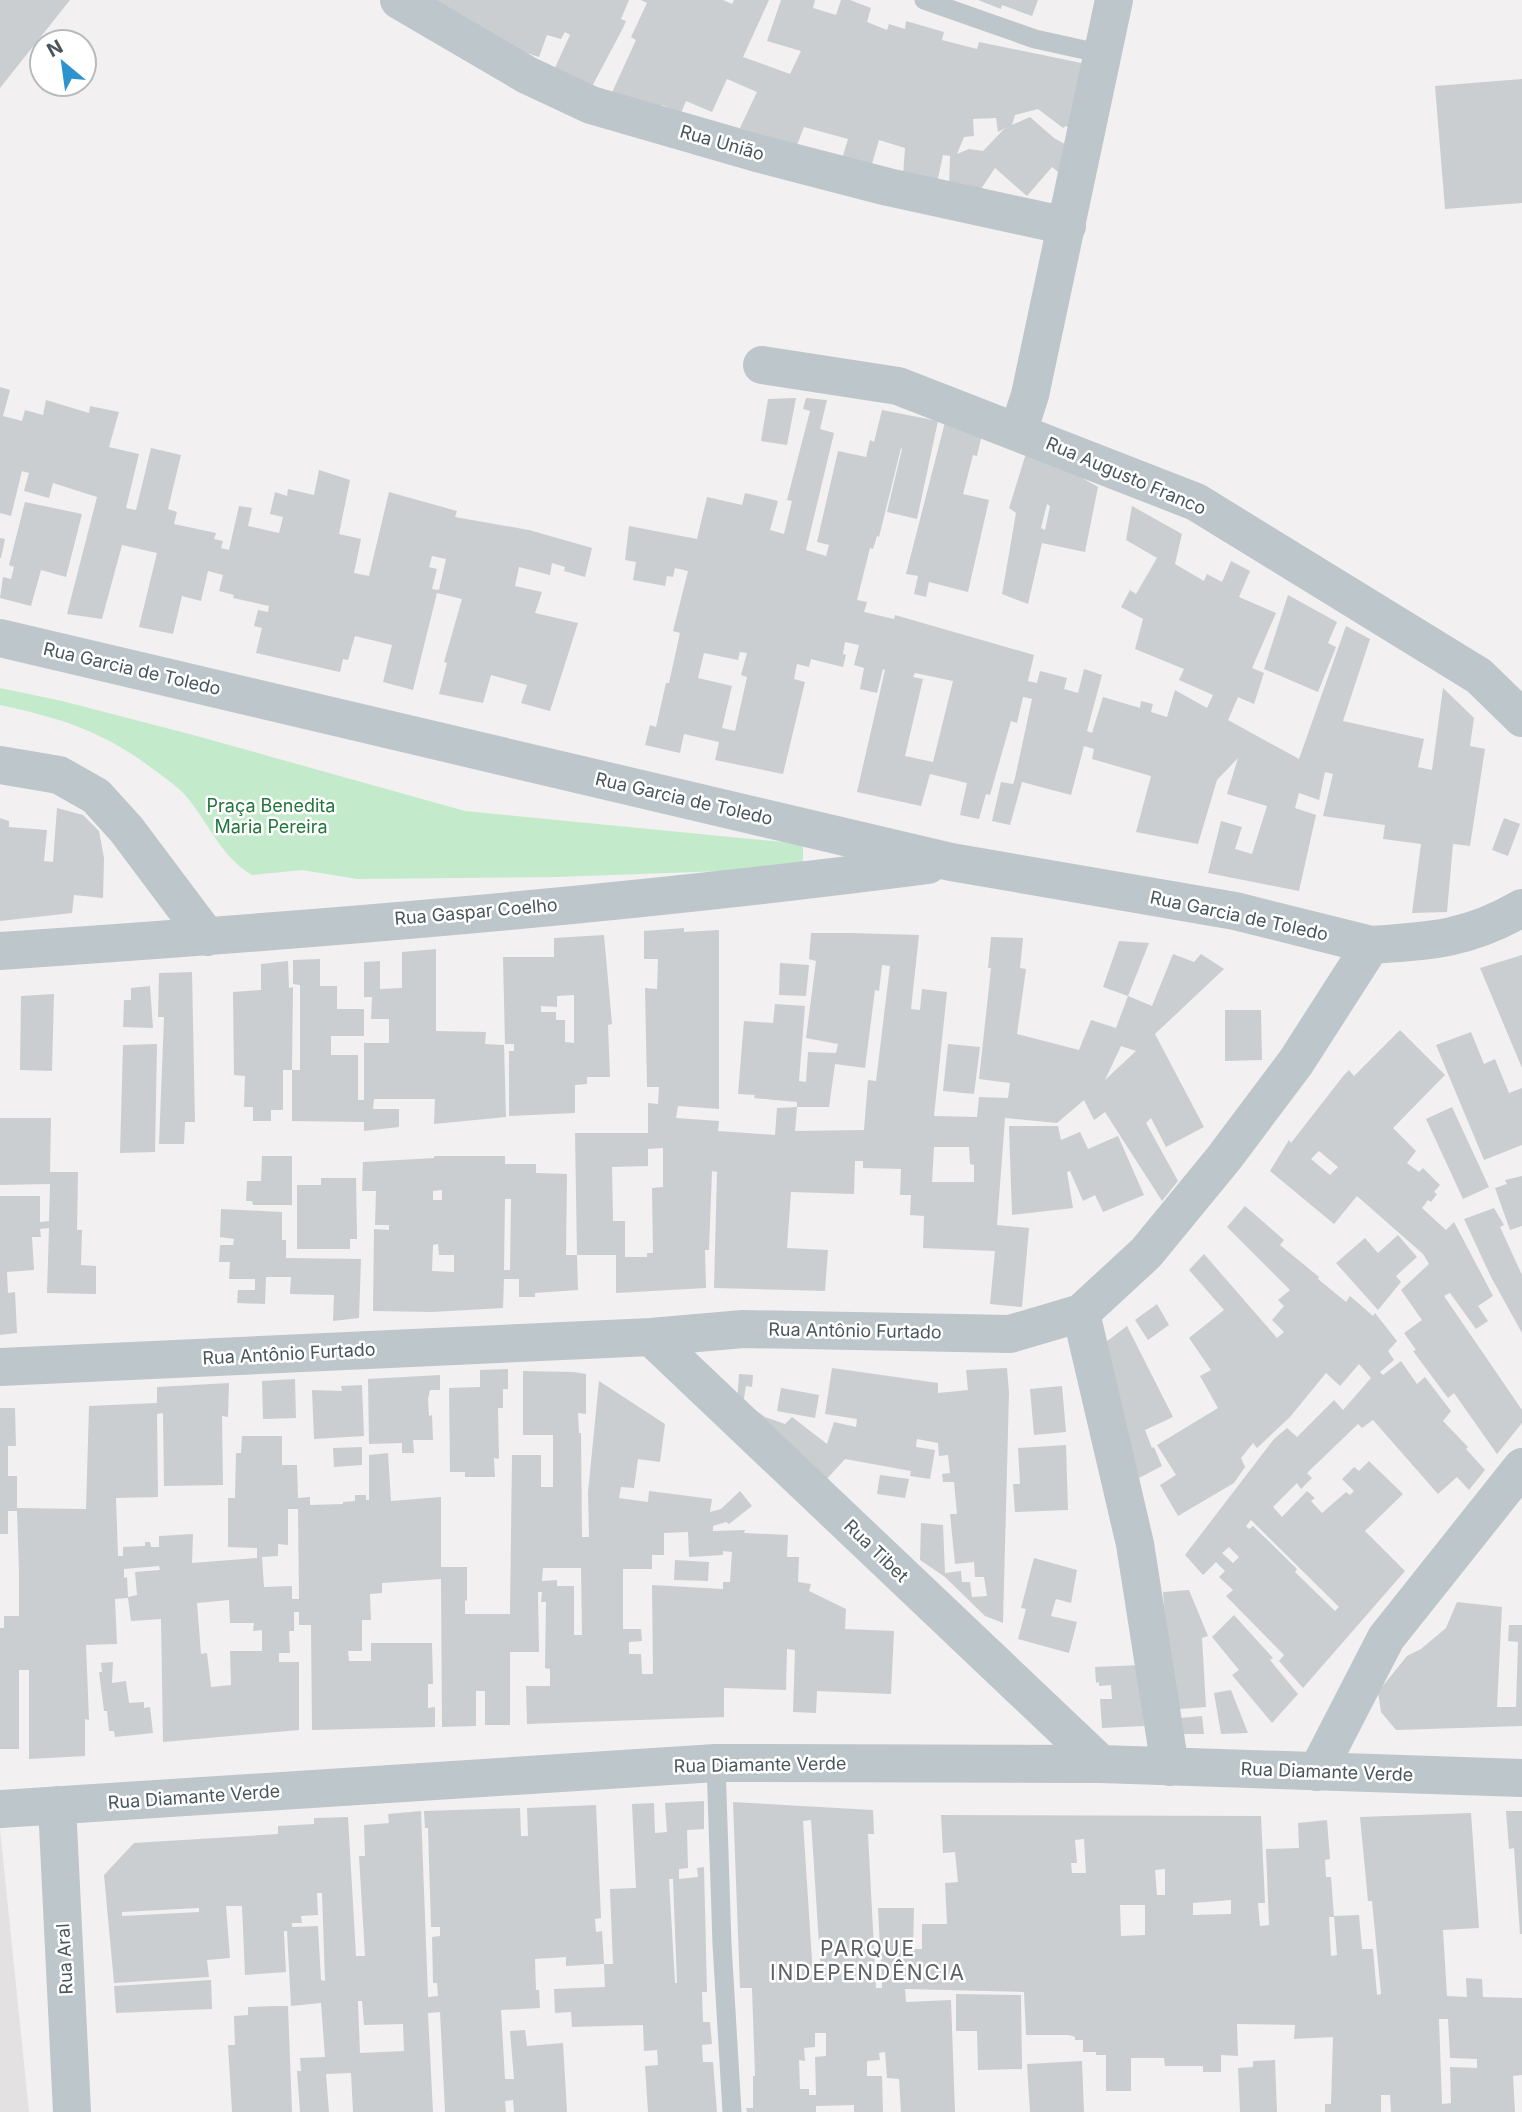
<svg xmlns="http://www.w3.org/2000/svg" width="1522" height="2112" font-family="Inter,sans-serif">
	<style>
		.education { fill: #e3e1e1 }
		.green { fill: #c3eaca }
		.building { fill: #caced1; fill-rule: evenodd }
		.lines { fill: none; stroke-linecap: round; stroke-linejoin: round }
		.lane { stroke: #bdc6cb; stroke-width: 19 }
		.street { stroke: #bdc6cb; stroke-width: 38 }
		.labels { text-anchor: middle; stroke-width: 5; stroke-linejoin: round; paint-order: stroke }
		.street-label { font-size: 18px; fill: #49565b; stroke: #fff }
		.park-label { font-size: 18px; fill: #22753b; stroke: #fff }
		.quarter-label { font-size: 21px; letter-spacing: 2px; fill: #5d6163; stroke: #fff }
	</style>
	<rect width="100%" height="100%" fill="#f2f0f0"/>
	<path class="education" d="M0,1829L29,2112H0Z"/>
	<path class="green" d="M0,688L62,701L193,735L465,811L803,844V868L556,877L357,879L302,870L252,875C222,858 208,822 186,796C177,786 164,777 153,769C103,731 60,718 0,705Z"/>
	<path class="building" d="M0,0H70L0,88Z
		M418,0H629L621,19L626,21L623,28L588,94L553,72L570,35L565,32L561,39L547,35L539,57L515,49Z
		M641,0H723L732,4L734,0H769L743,57L790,74L801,51L767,41L781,0H815L813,8L836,15L841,0H850L871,8L867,22L887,30L889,24L905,29L906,21L944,32L942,40L977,49L979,42L1091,65L1076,131L1066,126L1063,128L1038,109L1015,115L1012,125L1030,117L1054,138L1070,147L1058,172L1052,167L1027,196L995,168L979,192L949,186L950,156L943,155L937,183L903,176L905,148L879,140L871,167L842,159L848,139L804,127L795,150L740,128L757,92L727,79L712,112L686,101L681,113L662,105L659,113L609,99L636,40L631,37L647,3ZM996,118L998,132L1005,128L983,151L969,149L957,154L964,137L974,136L973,119Z
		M978,0H1038L1032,16L1002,5L1001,9Z
		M1522,79V203L1445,209L1435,86Z
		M0,387L10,390L3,416L22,421L25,410L43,415L46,400L89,413L90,406L119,412L109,447L139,454L126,508L136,510L151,448L181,455L168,509L177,512L174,524L216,533L214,539L223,541L221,548L229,550L239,506L252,508L248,526L279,533L283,517L270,514L275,492L287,496L288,489L314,495L319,470L350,480L339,534L361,539L354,573L369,576L389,492L457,511L455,517L529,530L592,548L585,577L564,571L565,567L552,563L550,575L519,567L515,586L542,592L535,613L578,623L550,711L521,703L527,685L491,675L483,703L439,694L447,663L444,662L462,599L437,593L413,690L383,682L392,645L355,636L348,660L343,659L340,672L256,653L262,628L254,626L258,610L268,612L269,606L233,598L234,595L219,591L223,575L208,571L201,601L182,596L173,634L139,627L157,553L122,545L102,619L67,614L97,497L53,483L49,498L24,491L29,473L22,471L11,516L0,513ZM432,556L446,559L439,590L432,589L437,569L429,567Z
		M796,398L787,445L761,441L768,399Z
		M806,398L827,400L820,429L834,433L806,550L826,556L829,545L817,542L838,451L866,457L870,440L874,442L882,410L938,421L917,519L887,512L902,449L901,448L879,537L877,536L873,549L870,548L857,600L867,602L864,612L894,619L895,615L1034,655L1028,681L1037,683L1040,671L1067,678L1064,689L1078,693L1084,669L1102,675L1087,731L1092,733L1103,697L1140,708L1141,701L1153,704L1151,712L1167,717L1175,690L1207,708L1213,695L1179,680L1184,669L1135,649L1143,619L1121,607L1130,590L1136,594L1157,558L1126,540L1132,506L1182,534L1175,564L1204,581L1207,574L1222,582L1231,561L1250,571L1239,597L1276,613L1252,668L1264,673L1254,704L1238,697L1228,720L1299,759L1346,626L1370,639L1343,721L1424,739L1418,767L1432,770L1443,688L1474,718L1470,746L1485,749L1470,846L1453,844L1447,912L1412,913L1421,844L1383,839L1385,825L1323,816L1333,774L1325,772L1319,800L1299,793L1295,808L1316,815L1299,891L1208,873L1221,821L1242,827L1235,849L1252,854L1267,806L1227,794L1238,758L1217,780L1198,844L1136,832L1151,776L1092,759L1094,749L1084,746L1071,795L1022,782L1010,825L992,821L1001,782L1013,784L1015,778L1032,699L1023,697L1017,723L1011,721L990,795L986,794L979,819L960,815L967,783L930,774L921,806L857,792L885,670L883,669L877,693L860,689L864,668L854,665L859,645L845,642L843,654L846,655L843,667L811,659L809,667L797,664L794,679L805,682L783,774L715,760L719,742L684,734L680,753L645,745L650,725L656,727L666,683H669L680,633L673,631L688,571L675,568L673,577L667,576L665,586L633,580L636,562L625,560L629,526L697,539L707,497L742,505L745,493L778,501L770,530L784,534L792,501L787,500L810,411L803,409ZM740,652L747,653L741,675L747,677L735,731L722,728L732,686L698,678L704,653L738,660ZM915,673L953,681L933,762L905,756L923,679L913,677Z
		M945,422L983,430L977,456L973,455L963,494L989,500L968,592L929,582L926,597L914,594L918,576L906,574Z
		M1028,447L1098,487L1085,552L1042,543L1028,604L1002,594L1016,513L1009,508ZM1047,504L1050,506L1045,530L1041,528Z
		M25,502L82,514L66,577L41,570L31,606L0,598L3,577L11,579L14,567L9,565Z
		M0,538L5,539L1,558H0Z
		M1288,595L1337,622L1328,643L1336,647L1318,692L1264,669Z
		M57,808L83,815L99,831L104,858L103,898L74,895L72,913L0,921V818L9,821V827L47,830L44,861L53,862Z
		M1504,818L1520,824L1508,856L1492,850Z
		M684,928V932L719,930V1109L678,1106L676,1118L719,1121L718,1131L775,1135L777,1108L797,1107L795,1131L864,1130L868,1080L876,1081L890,966L882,965L879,991L875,990L865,1068L835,1064L829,1107H797V1102L754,1098L755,1095L738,1094L744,1021L773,1023L775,1004L805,1006L799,1081L806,1082L808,1052L836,1053L838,1044L806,1038L816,961L809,959L811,933H852L919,935L911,1009L920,1010L922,989L947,992L934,1116L977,1117L979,1097L1008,1098L1010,1083L979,1079L991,968H988L991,937L1023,938L1020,968L1026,969L1017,1034L1079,1050L1091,1020L1116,1028L1128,996L1152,1006L1173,954L1194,962L1201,954L1224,969L1155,1034L1204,1127L1166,1147L1151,1118L1146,1123L1178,1181L1162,1201L1105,1112L1094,1120L1084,1100L1057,1123L1005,1118L997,1225L1029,1228L1022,1307L990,1304L995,1251L923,1248L924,1216L910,1215L911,1195H900L901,1169L863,1168V1161H855L854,1194L791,1192L787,1248L828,1250L825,1291L714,1288L717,1172L712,1171L709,1250H705L706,1288L616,1293V1255H577L575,1133H648V1103L658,1104L659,1087H647L645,988L657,989L658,959H644V931ZM1121,1046L1136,1051L1105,1080ZM934,1147H969L970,1164L974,1165V1182H932ZM663,1148V1187L652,1188L653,1253H647V1257H625V1221H613L612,1167L648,1166V1149Z
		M604,935L612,1024L608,1025L610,1077H587V1084L575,1085V1113L509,1116V1051H514V1044H505L503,957H554V938ZM574,995V1043L565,1042V1020H556V1012H541V1006L557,1007V996Z
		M1119,941L1149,943L1128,996L1103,987Z
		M436,949V1031L486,1032L485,1044L504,1045L506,1117L434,1124L435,1099H374L373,1109H399V1127L364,1131V1122L292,1121V1070H300V985L293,984V960L320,959V986H337V1009H364V1036H331V1055H358V1100H364V1043H389V1019H371L372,997H364V962L380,961V989L402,988V952Z
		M1522,955V1068L1480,968Z
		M288,961L289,988L293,987L292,1070H283V1110H271V1121H253V1107H244L245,1076L234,1075L233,992L261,990V964Z
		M780,963L809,965L806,996L779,995Z
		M192,972L195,1122H185L184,1144H159L164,1017H158L159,973Z
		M150,986L153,1028L123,1027L124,1000H131V988Z
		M54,994L52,1071L20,1070L21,996Z
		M1225,1010H1261L1262,1060L1225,1061Z
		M1400,1030L1445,1075L1393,1128L1416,1151L1407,1163L1419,1172L1423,1168L1440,1185L1434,1192L1437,1194L1431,1202L1428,1200L1422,1208L1388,1177L1446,1230L1454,1222L1493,1296L1478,1306L1488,1321L1476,1329L1450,1293L1444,1296L1522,1410V1423L1497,1454L1454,1393L1448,1398L1413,1351L1416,1350L1404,1333L1422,1320L1401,1290L1429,1264L1423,1254L1357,1196L1334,1224L1270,1171L1289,1140L1291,1143L1344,1075L1349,1070L1354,1076ZM1319,1151L1338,1167L1330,1175L1311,1159Z
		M1471,1032L1484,1064L1495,1059L1509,1093L1522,1088V1145L1484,1160L1436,1045Z
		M157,1044L155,1152L120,1153L123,1045Z
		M948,1044L980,1047L974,1094L943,1091Z
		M1452,1107L1489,1187L1463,1199L1426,1119Z
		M0,1118H51L50,1172H78L77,1230H82L81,1265L96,1266V1294L47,1293L49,1228L40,1229L41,1237H32L34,1270L7,1272L8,1293L15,1292L17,1333L0,1335V1196H40V1222L49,1221L50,1184L0,1185Z
		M1009,1126H1058L1061,1140L1080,1132L1088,1149L1118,1136L1144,1195L1103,1212L1095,1195L1083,1201L1070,1171L1067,1172L1073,1208L1012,1215Z
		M262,1156H292V1205H253L252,1201H246L247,1181H261Z
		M434,1156H505V1164H536V1173L567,1174L566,1255H577L578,1290L535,1293V1297H519V1279H504L503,1308L432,1312L373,1311L374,1229L389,1230V1225H375L376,1191H362L363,1162L434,1158ZM442,1190V1200H433V1191ZM505,1199H511L510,1270H504ZM438,1244L439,1255H454V1272L432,1271L433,1245Z
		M1522,1176V1226L1510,1230L1495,1188L1507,1184L1505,1180Z
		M321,1178H356L357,1239H350V1249H297V1185H321Z
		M1245,1206L1284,1240L1280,1245L1319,1277L1318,1279L1346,1302L1350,1296L1373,1316L1375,1313L1397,1341L1388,1351L1394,1360L1380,1372L1383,1375L1401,1361L1417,1384L1425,1377L1451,1411L1443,1421L1468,1447L1466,1449L1485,1470L1469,1490L1457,1477L1438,1494L1373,1420L1362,1428L1358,1424L1307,1473L1312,1478L1301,1489L1297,1483L1273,1507L1282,1517L1307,1491L1315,1498L1311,1501L1322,1513L1346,1492L1350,1495L1354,1491L1342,1479L1354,1467L1359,1471L1369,1461L1403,1494L1365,1531L1405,1571L1303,1688L1279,1661L1284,1655L1226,1596L1233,1590L1219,1577L1225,1571L1216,1562L1203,1575L1185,1555L1274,1439L1287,1428L1297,1437L1334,1400L1343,1410L1371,1378L1359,1364L1340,1386L1326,1373L1290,1417L1257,1448L1253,1443L1241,1458L1245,1467L1234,1483L1178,1516L1160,1485L1176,1475L1157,1445L1218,1408L1200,1376L1211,1370L1189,1338L1224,1310L1189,1270L1204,1254L1277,1338L1284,1332L1272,1320L1284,1306L1278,1300L1290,1290L1227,1227ZM1251,1520L1339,1607L1335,1611L1295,1572L1297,1569L1253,1526L1249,1529L1246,1526ZM1229,1547L1239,1557L1233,1563L1222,1553Z
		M1494,1208L1504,1225L1500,1227L1522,1275V1333L1491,1277L1464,1219Z
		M221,1209L282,1212V1240H286V1258L361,1259L359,1318L333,1321L334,1295L290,1294L291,1277H266L265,1304L237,1303L238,1290H255V1279H229L230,1262H219L220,1245H233L234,1239L220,1237Z
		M1398,1235L1417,1257L1396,1276L1401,1282L1378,1310L1336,1263L1365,1238L1378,1253Z
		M1157,1304L1169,1325L1148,1340L1135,1320Z
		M1127,1326L1173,1417L1145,1430L1152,1448L1154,1447L1162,1466L1139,1478L1102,1345Z
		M832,1368L938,1383V1393L968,1390L966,1370L1007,1368L1009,1393L1003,1623L985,1616L945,1577L920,1560L921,1523L943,1525L945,1573L961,1571L962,1582H970L972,1597L987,1596L984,1577H975L974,1562L955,1564L950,1514H957L954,1482H943L942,1474L950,1473L948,1455L939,1456L938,1443L917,1439L916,1447L935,1450L930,1479L910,1476L911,1471L845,1459L824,1482L751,1407L765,1417L785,1424L792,1417L827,1444L834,1422L856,1427L857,1419L825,1414Z
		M508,1369V1389H503V1408H498L499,1459L494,1458L495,1477H465V1472H450L449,1388L480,1387V1370Z
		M523,1371L574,1372L586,1374V1414L578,1413L579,1433H581L582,1537H589L588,1492L599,1381L665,1424L660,1462L638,1459L634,1488L621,1487L619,1498L648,1502L649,1491L712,1499L710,1512L721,1509L740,1491L752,1506L729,1524L726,1522L713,1526V1531L745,1530L744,1533L788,1535L787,1557H799L798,1582L811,1584L809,1591L846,1609L845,1629L894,1631L891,1694L817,1691L816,1713L793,1712L795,1650L787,1649L786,1690L724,1688V1717L527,1724L526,1686H550V1669L545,1668L546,1602H541L542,1592H538L539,1652H510V1725H485V1691H476V1726L442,1727L441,1579L382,1583V1593L370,1594L371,1620H362V1651H348L349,1661H371V1643H432L433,1684H428V1708L435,1707V1727L312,1730L311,1625H299V1612H294V1631H289L290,1653H279V1662H299V1730L163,1742L161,1619L131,1621L128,1598L115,1599L117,1644L86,1645L89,1720L85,1719V1756L29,1759V1670H19V1749H0V1628H4V1616H19V1572L17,1511H8V1534H0V1408H15L16,1446H8V1476H17V1508L86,1509L89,1406L157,1403V1387L229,1383L228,1417L222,1416L223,1485L164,1486L163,1413L157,1414L158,1497L116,1498L118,1556H123V1547L145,1546V1542H150L151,1547H159V1536L193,1534L192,1563L257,1558V1548L228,1547V1498H235L236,1453H241L242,1436H282V1465H297L298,1498L310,1497V1505L343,1504V1502L355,1501V1495H366V1500H369V1455L388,1453L391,1501L441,1497V1567H467V1601L465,1600V1614H510L512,1455H541V1487H553V1435H523ZM288,1509H298L299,1599H292V1586L264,1587L262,1557L278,1556V1544L288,1545ZM688,1532L689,1557L723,1555V1551L732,1552L730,1582H723V1589L652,1585L653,1674H642L641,1654H629V1642L642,1641L641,1629H623V1569H652V1555H664V1533ZM159,1566L160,1570L135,1572L137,1595L128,1597L127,1577L124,1578V1569ZM543,1568H581L582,1635H574V1586H557V1580L542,1581ZM229,1600L230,1623H254L253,1631L262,1630V1651H230L231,1685L211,1687L207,1653L201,1654L197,1603Z
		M739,1374L753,1375L752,1387L746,1386L743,1404H737Z
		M440,1375V1390H430L428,1399L429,1416L432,1415L433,1440H413L414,1453H402V1443L369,1444L368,1379Z
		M295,1379L296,1418L263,1419L262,1381Z
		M362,1385L364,1436L314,1439L312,1390L342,1391L341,1386Z
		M1062,1386L1066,1432L1034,1435L1030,1389Z
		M781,1388L819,1395L815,1418L777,1411Z
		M1066,1445L1068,1510L1015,1512L1013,1484H1020L1018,1448Z
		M362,1447V1465L334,1467L333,1448Z
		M880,1475L909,1479L905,1498L877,1494Z
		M1034,1558L1077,1570L1071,1603L1056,1599L1051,1616L1077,1622L1069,1653L1018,1639L1026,1609L1021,1608Z
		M675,1560L709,1562L708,1581L674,1580Z
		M1189,1590L1208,1636L1202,1638L1206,1707L1179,1709L1180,1718L1202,1716L1204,1734H1174L1163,1592Z
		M1457,1602L1502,1607L1497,1707H1516L1518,1642L1508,1641L1509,1625H1522V1726L1396,1730L1381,1712L1378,1692L1407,1656L1421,1649L1446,1628Z
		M1234,1615L1273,1658L1270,1660L1298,1694L1272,1723L1232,1675L1239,1670L1212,1637Z
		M113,1662L112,1683L126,1681L129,1703L144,1702V1708L150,1707L153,1733L115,1737L114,1731H109L107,1711H104L99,1672H102L101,1663Z
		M1140,1665L1144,1726L1102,1728L1100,1699H1112L1111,1685L1099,1686V1682L1096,1683L1095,1667Z
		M1231,1690L1248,1733L1221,1734L1214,1693Z
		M704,1801V1829L687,1830L688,1868L679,1869V1879L698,1877L697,1868L704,1867L707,1992H702L703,2022H710L712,2044L702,2045L703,2062H713L717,2112H648L645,2066L658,2065L657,2050L644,2051L643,2025L572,2027L571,2012L555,2013L554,1989L605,1987L604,1964H613L610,1889L636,1888L632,1804L654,1803L655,1833L667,1832L665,1803ZM669,1879H673L677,1983H675Z
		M733,1802L873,1810L874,1834H868L876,1988H882L878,1908H914L913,1949H922V1924H947L945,1883L958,1882L955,1852L943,1853L941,1815L1261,1816L1265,1903H1258L1260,1926L1269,1925L1266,1849L1299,1848L1298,1823L1327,1820L1330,1859L1325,1860L1326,1877H1331L1334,1917H1329L1331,1956L1337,1955L1334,1916L1359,1915L1362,1949H1373L1377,1995L1381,1994L1372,1901H1368L1360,1817L1471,1813L1479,1928L1443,1930L1447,1996L1467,1997L1466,1978L1482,1979L1483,1997L1522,1998V2075L1513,2076L1515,2112H1391L1390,2095H1381V2112H1325V2104H1331L1333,2037L1294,2039L1295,2025L1237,2024L1238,2056L1221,2055V2072H1203V2066H1165L1164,2058H1131V2091H1106V2055H1096V2052H1083V2040H1075V2037L1069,2035H1026L1024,1992L905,1989L906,2002L951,2000L955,2112H901L899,2079L887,2078L885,2052L879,2053L880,2060L867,2061V2076H882L883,2112H854V2105L816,2106V2112H747L746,2108H753V2076H755L752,1988H740ZM811,1820L821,1976H813L803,1821ZM1084,1839L1086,1873H1072L1071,1863H1077L1075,1840ZM1165,1869V1895H1157L1155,1870ZM1231,1900V1914L1193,1915V1903ZM1120,1905H1145V1935L1121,1936ZM1439,2019H1448L1450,2058L1477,2059V2068L1450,2067L1451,2103L1442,2104ZM815,2033H826V2056L815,2057L816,2095H809V2089H800L799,2060L805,2061L804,2048L815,2047Z
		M596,1805L601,1918L595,1919L596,1932L602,1931L604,1964L566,1966V1957L535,1959L536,1990H539L540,2008L501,2010L505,2079H514L510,2031L525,2030L527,2046L563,2043L567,2112H514L513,2100L505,2101L506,2112H445L440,2012L428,2013L433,2112H353L351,2073L326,2074L329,2112H300L297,2071H301L300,2058L325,2057L321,2003L291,2006L287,1931H284V1934L286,1972L245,1975L242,1906H226L230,1958L207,1960L209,1977L114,1983L104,1875L134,1843L278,1834V1826L314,1824V1818L348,1817L356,1956H365L359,1856H365L364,1825L389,1823L388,1814L421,1811L428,1997L438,1996L437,1983H433L432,1937L440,1936V1927H431L428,1828H425L424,1811L520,1808L521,1836H528L527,1808ZM317,1893H322L325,1981L321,1980L318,1926L292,1927V1923H302L301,1916L318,1915ZM199,1908V1912L122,1916V1912ZM358,2001H362L364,2025L403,2024L404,2051L360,2053Z
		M1506,1811H1522V1934H1520L1514,1848L1509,1849Z
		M211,1980L212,2009L116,2013L114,1986Z
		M956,1994L1021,1995L1022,2069L978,2070L977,2031H956Z
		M277,2006H288L292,2112H232L228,2045H235L234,2016L248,2015V2007Z
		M1275,2060L1277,2112H1240L1238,2068L1253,2067V2061Z
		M1082,2061L1084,2112H1030L1027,2064Z"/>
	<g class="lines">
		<path class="lane" d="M924,0L1035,39L1103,54
			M716,1763L722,1944L732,2112"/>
		<path class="street" d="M399,0L527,75L591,105L757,153L888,187L1067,226
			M762,365L898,386L1196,502L1479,676L1522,718
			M1018,432L1030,395L1114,0
			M0,638L951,862L1235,911L1371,945
			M0,765L59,775L96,796L126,829L207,937
			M0,951C310,930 620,905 928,865
			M1081,1313L1135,1544L1170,1767
			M651,1337L1101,1764
			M0,1367L651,1337L743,1329L1010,1334L1081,1313L1146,1253L1224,1158L1296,1062L1371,945C1431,941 1469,939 1522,908
			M1317,1772L1386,1638L1522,1467
			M57,1805L72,2112
			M0,1809L716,1763L1101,1764L1522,1778"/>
	</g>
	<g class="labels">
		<g class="street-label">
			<text transform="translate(722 143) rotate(16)" y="6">Rua União</text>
			<text transform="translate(1126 476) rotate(23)" y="6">Rua Augusto Franco</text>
			<text transform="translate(132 669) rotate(13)" y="6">Rua Garcia de Toledo</text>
			<text transform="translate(684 799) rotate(13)" y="6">Rua Garcia de Toledo</text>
			<text transform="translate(476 912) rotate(-5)" y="6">Rua Gaspar Coelho</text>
			<text transform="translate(1239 916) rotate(12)" y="6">Rua Garcia de Toledo</text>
			<text transform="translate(855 1331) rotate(1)" y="6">Rua Antônio Furtado</text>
			<text transform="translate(289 1354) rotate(-3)" y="6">Rua Antônio Furtado</text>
			<text transform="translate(876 1551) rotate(44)" y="6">Rua Tibet</text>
			<text transform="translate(760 1765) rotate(-1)" y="6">Rua Diamante Verde</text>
			<text transform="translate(1327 1772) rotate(2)" y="6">Rua Diamante Verde</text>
			<text transform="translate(194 1797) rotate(-4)" y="6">Rua Diamante Verde</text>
			<text transform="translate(65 1959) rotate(-93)" y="6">Rua Aral</text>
		</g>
		<g class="park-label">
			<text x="271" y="812">Praça Benedita<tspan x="271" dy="21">Maria Pereira</tspan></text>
		</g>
		<g class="quarter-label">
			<text x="868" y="1956">PARQUE<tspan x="868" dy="24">INDEPENDÊNCIA</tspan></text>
		</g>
	</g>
	<g transform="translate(63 63) rotate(331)"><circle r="33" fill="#ffffff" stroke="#b6bbbd" stroke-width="2"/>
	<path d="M0-5L12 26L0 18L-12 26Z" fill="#2d93ce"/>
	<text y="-10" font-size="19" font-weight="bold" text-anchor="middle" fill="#49565b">N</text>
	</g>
</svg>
